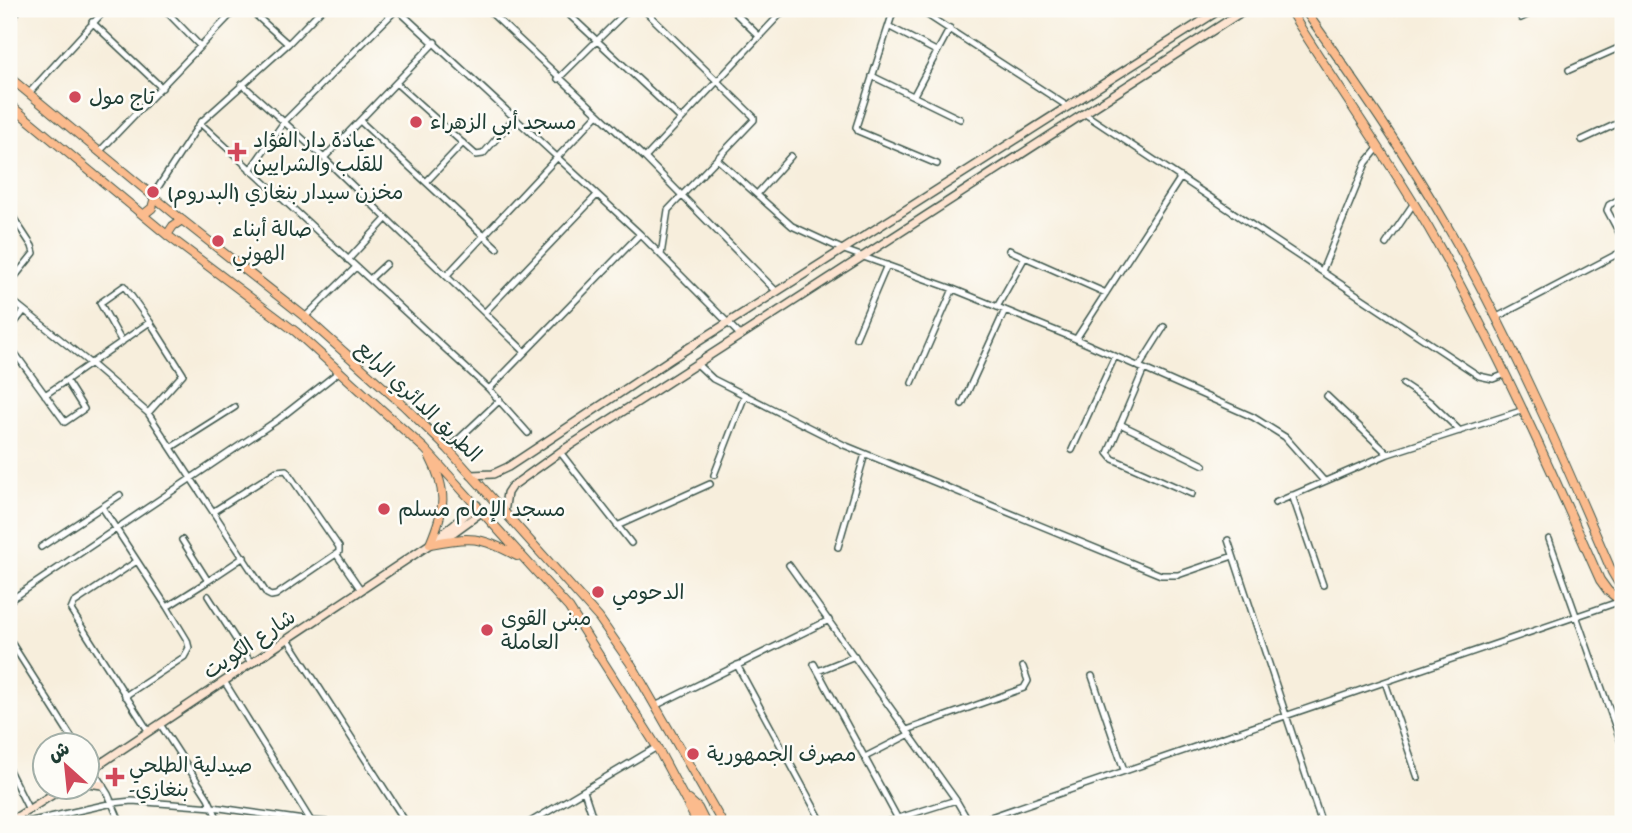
<svg xmlns="http://www.w3.org/2000/svg" width="1632" height="833" font-family="'Gochi Hand','Playpen Sans Arabic',sans-serif">
	<style>
		.lines { fill: none; stroke-linecap: round; stroke-linejoin: round }
		.minor-casing { stroke: #3f584d; stroke-width: 8 }
		.secondary-casing { stroke: #3f584d; stroke-width: 10 }
		.primary-casing { stroke: #3f584d; stroke-width: 10 }
		.minor { stroke: #fff; stroke-width: 5 }
		.secondary { stroke: #fde4d1; stroke-width: 7 }
		.primary { stroke: #fbbb8d; stroke-width: 8 }
		.poi-dot { fill: #d1495b; stroke: #fdfcf7; stroke-width: 2.5 }
		.labels { text-anchor: middle; stroke-width: 5; stroke-linejoin: round; paint-order: stroke }
		.poi-label { font-size: 21px; fill: #1f3d34; stroke: #fdfcf7; text-anchor: start }
		.street-label { font-size: 21px; fill: #1f3d34; stroke: #fdfcf7 }
	</style>
	<rect width="100%" height="100%" fill="#fdfcf7"/>
	<filter id="ink" filterUnits="userSpaceOnUse"><feTurbulence type="fractalNoise" baseFrequency=".0143" numOctaves="2"/><feDisplacementMap in="SourceGraphic" scale="14" xChannelSelector="R" yChannelSelector="G"/><feConvolveMatrix kernelMatrix="1 2 1 2 8 2 1 2 1" color-interpolation-filters="sRGB"/></filter>
	<filter id="wash" filterUnits="userSpaceOnUse"><feTurbulence type="fractalNoise" baseFrequency=".00686" numOctaves="4" result="noise"/><feDisplacementMap in="SourceGraphic" scale="28" xChannelSelector="R" yChannelSelector="G"/><feGaussianBlur stdDeviation="1.57" result="paint"/><feColorMatrix in="noise" values="0 0 0 0 0 0 0 0 0 0 0 0 0 0 0 0 0 1.4 0 .05"/><feComposite in="paint" operator="in"/></filter>
	<g filter="url(#wash)">
		<rect width="100%" height="100%" fill="#f7eedc"/>
	</g>
	<g filter="url(#ink)">
		<g class="lines">
			<defs>
				<path id="minor" d="M164,9L200,46
					M249,9L288,44
					M397,9L640,234L741,336
					M487,9L645,158L777,292
					M563,9L681,119
					M643,9L754,117V120L668,210L661,255
					M731,9L760,37
					M894,9L856,127L858,131L937,164
					M918,9L1067,106
					M1521,18L1540,9
					M9,22L19,9
					M92,22L162,88
					M890,27L936,51
					M1569,70L1623,46
					M872,76L960,119
					M558,79L629,9
					M396,83L476,155L483,154L515,117
					M242,84L324,158L525,352
					M29,93L106,9
					M914,95L950,28
					M1085,114L1479,376L1493,379L1506,374
					M360,121L497,248
					M200,123L489,389L528,433
					M1582,140L1623,121
					M99,152L236,9
					M324,158L435,42
					M645,158L785,9
					M717,159L792,226L844,250L953,289L1076,339L1253,417L1285,437L1324,481
					M250,170L284,122L397,9
					M426,182L463,143
					M757,194L791,156
					M153,195L200,123L288,44L322,9
					M1623,197L1609,205L1607,210L1623,240
					M9,211L32,246L34,253L9,284
					M1386,244L1414,203
					M1009,250L1106,293
					M348,260L386,219
					M1322,271L1366,163L1379,147
					M447,275L597,115
					M370,279L386,264
					M9,298L91,364L148,413L267,594L271,596L276,595L339,552V547L286,470L277,471L214,511
					M997,307L1025,257
					M485,312L597,195
					M305,317L356,267
					M1497,317L1623,251
					M9,330L24,311
					M856,338L887,265
					M1076,339L1181,177
					M122,342L100,303L124,286L150,322L183,374L148,413
					M9,345L65,422L84,409L67,382
					M697,364L713,379L844,445L1161,575H1178L1233,556
					M1139,367L1164,327
					M1144,369L1108,453L1113,459L1192,494
					M912,383L953,289
					M1403,384L1430,402L1460,431
					M489,389L640,234
					M45,395L150,322
					M1327,396L1388,454
					M962,404L1005,310
					M1120,424L1204,465
					M172,447L235,407
					M448,449L500,400
					M1072,450L1115,356
					M560,452L631,543
					M714,475L745,395
					M1292,495L1323,585
					M1275,503L1388,454L1524,410
					M102,507L167,607L187,640L189,648L184,657L125,696
					M617,526L710,484
					M1549,539L1623,748
					M1228,540L1322,824
					M41,547L120,495
					M838,547L865,454
					M337,555L361,590
					M137,561L74,603L71,610L149,732
					M789,565L956,800L970,824
					M208,581L244,557
					M208,596L251,663
					M9,601L279,419L340,371
					M167,607L208,581L182,540
					M9,639L77,746
					M288,639L407,824
					M814,664L898,819
					M737,665L823,824
					M818,671L855,656
					M1092,676L1124,770
					M224,681L311,821
					M1385,682L1418,778
					M655,706L829,620
					M160,724L208,798L220,824
					M907,730L1024,688L1028,681L1023,667
					M865,757L910,734
					M88,762L108,794L121,824
					M9,770L29,810
					M584,791L595,824
					M23,823L113,803L132,801L213,807L311,821L360,824
					M527,824L657,747
					M880,824L956,800
					M970,824L1621,601"/>
				<path id="secondary" d="M471,475L493,474L508,467L671,359L1221,9
					M504,513L507,493L511,487L560,452L1246,9
					M437,541L454,532L483,511
					M88,772L430,544L477,505
					M88,783L102,785
					M9,822L63,788"/>
				<path id="primary" d="M1289,9C1337,87 1391,161 1436,241C1498,351 1549,465 1600,580L1608,591L1623,603
					M1304,9C1355,81 1406,154 1450,231C1513,342 1562,455 1612,572L1623,591
					M9,77L182,220L305,317L403,405L448,449L599,618L633,667L723,824
					M9,104L167,235L296,332L425,449L569,608L657,747L698,824
					M143,215L152,208L155,197
					M167,235L173,226L182,220
					M430,544C445,509 448,492 430,457
					M430,544C470,536 480,536 517,556
					M689,800L698,808L706,824"/>
			</defs>
			<use href="#minor" class="minor-casing"/>
			<use href="#secondary" class="secondary-casing"/>
			<use href="#primary" class="primary-casing"/>
			<use href="#minor" class="minor"/>
			<use href="#secondary" class="secondary"/>
			<use href="#primary" class="primary"/>
		</g>
	</g>
	<g class="poi-dot">
		<circle cx="75" cy="97" r="7"/>
		<circle cx="416" cy="122" r="7"/>
		<path d="M233.5 141.5h7v7h7v7h-7v7h-7v-7h-7v-7h7z"/>
		<circle cx="153" cy="192" r="7"/>
		<circle cx="218" cy="241" r="7"/>
		<circle cx="384" cy="509" r="7"/>
		<circle cx="598" cy="592" r="7"/>
		<circle cx="487" cy="630" r="7"/>
		<circle cx="693" cy="754" r="7"/>
		<path d="M111.5 766.5h7v7h7v7h-7v7h-7v-7h-7v-7h7z"/>
	</g>
	<g class="labels">
		<g class="poi-label">
			<text x="89" y="104">تاج مول</text>
			<text x="430" y="129">مسجد أبي الزهراء</text>
			<text x="253" y="147">عيادة دار الفؤاد<tspan x="253" dy="24">للقلب والشرايين</tspan></text>
			<text x="167" y="199">مخزن سيدار بنغازي (البدروم)</text>
			<text x="232" y="236">صالة أبناء<tspan x="232" dy="24">الهوني</tspan></text>
			<text x="398" y="516">مسجد الإمام مسلم</text>
			<text x="612" y="599">الدحومي</text>
			<text x="501" y="625">مبنى القوى<tspan x="501" dy="24">العاملة</tspan></text>
			<text x="707" y="761">مصرف الجمهورية</text>
			<text x="129" y="772">صيدلية الطلحي<tspan x="129" dy="24">-بنغازي</tspan></text>
		</g>
		<g class="street-label">
			<text transform="translate(419 401) rotate(44)" y="7">الطريق الدائري الرابع</text>
			<text transform="translate(249 644) rotate(-34)" y="7">شارع الكويت</text>
		</g>
	</g>
	<rect width="1632" height="833" fill="none" stroke="#fdfcf7" stroke-width="35"/>
	<g transform="translate(66 766) rotate(333)"><circle r="33" fill="#fdfcf7" stroke="#a4b0a9" stroke-width="2"/>
	<path d="M0-5L12 26L0 18L-12 26Z" fill="#d1495b"/>
	<text y="-10" font-size="19" font-weight="bold" text-anchor="middle" fill="#1f3d34">ش</text>
	</g>
</svg>
